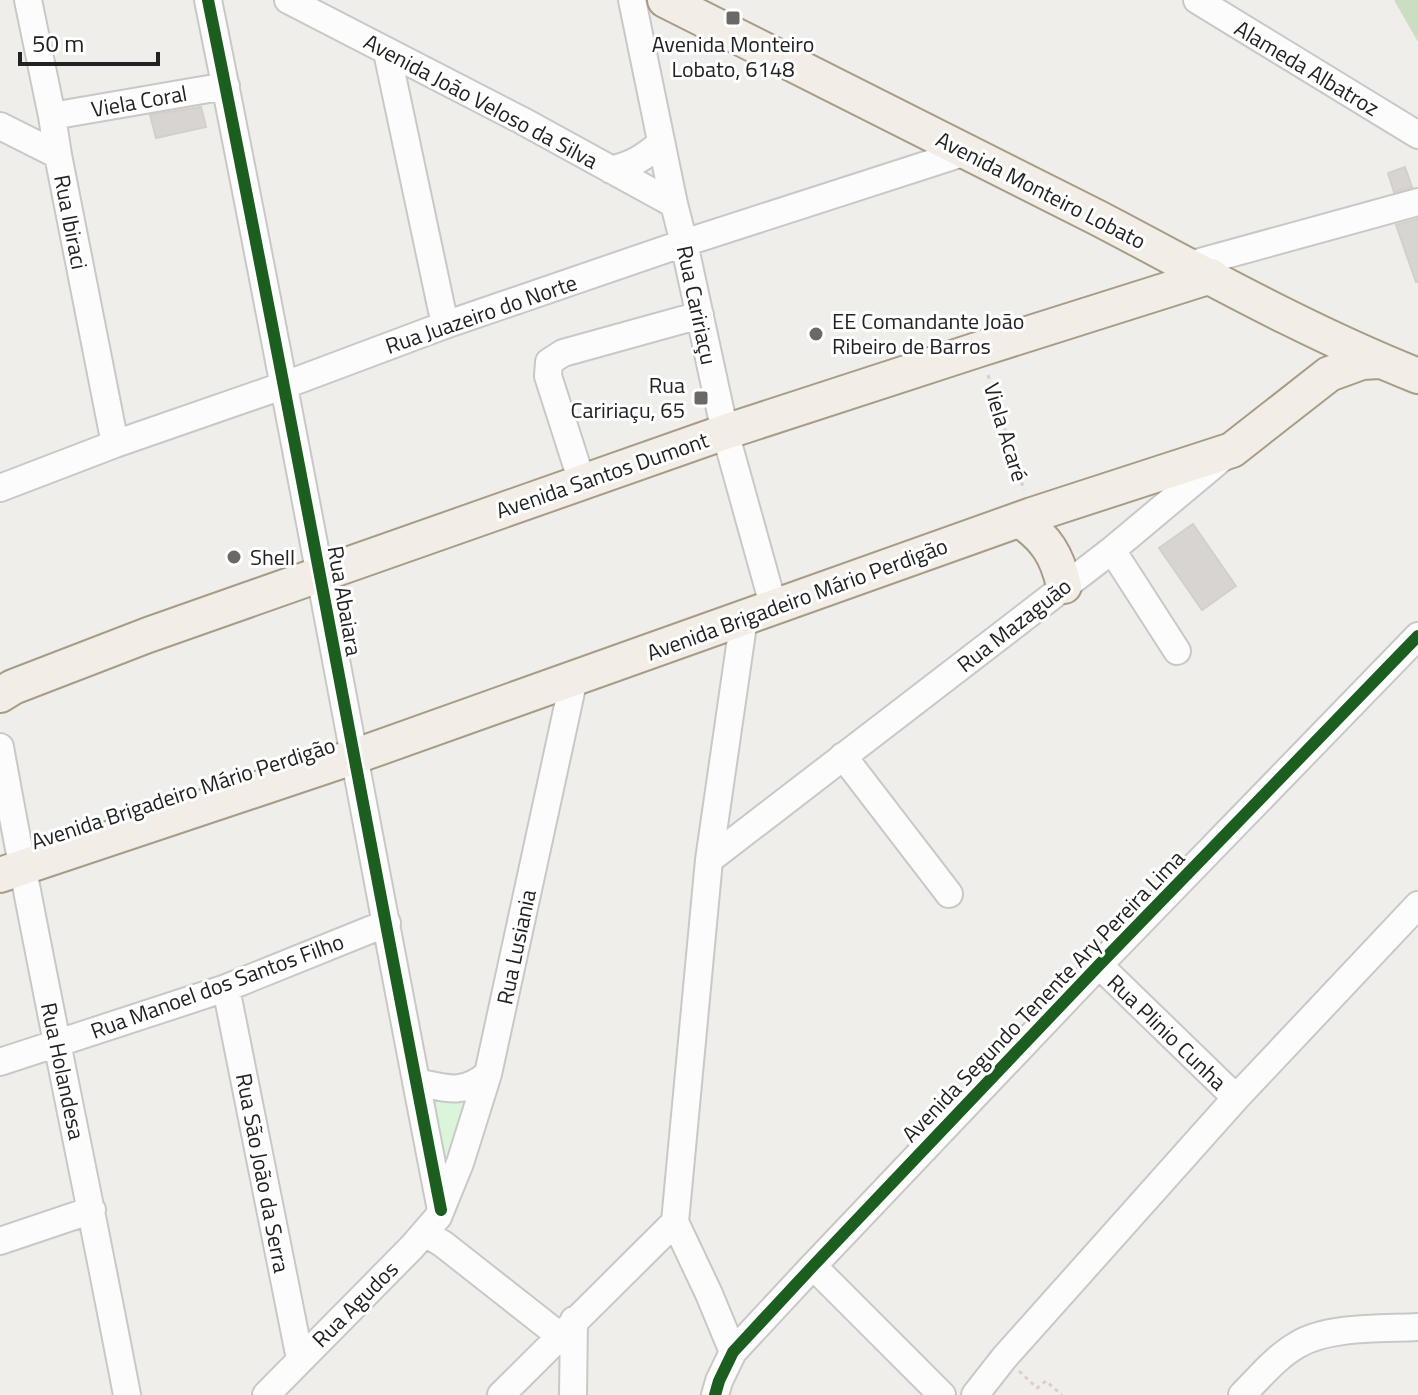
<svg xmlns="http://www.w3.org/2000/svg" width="1418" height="1395" font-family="'Titillium Web',sans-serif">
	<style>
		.forest { fill: #cbdec1 }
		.park { fill: #daf5da }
		.building { fill: #d7d4d2; stroke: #d3d0cc; stroke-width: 2 }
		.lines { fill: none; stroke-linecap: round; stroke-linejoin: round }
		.minor-casing { stroke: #c9c8c7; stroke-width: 30 }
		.major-casing { stroke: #a79c86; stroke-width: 38 }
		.path { stroke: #dccecd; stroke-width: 3; stroke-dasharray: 4 4; stroke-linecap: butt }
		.minor { stroke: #fdfcfc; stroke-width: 26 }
		.major { stroke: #f3ede7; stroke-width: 34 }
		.cycleway-casing { stroke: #fff; stroke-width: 17 }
		.cycleway { stroke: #1b5e20; stroke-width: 12 }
		.poi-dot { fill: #6a6968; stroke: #fff; stroke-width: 3 }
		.labels { text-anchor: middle; stroke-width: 6; stroke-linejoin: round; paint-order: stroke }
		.poi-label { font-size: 22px; fill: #222; stroke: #fff; text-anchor: start }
		.street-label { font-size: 22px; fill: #222; stroke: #fff }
	</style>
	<rect width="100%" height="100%" fill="#f0eeeb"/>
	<path class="forest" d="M1394,0H1418V42Z"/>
	<path class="park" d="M422,1085L478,1087L446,1167Z"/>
	<path class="building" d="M201,107L206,127L156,138L150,115Z
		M1405,167L1412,187L1394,192L1388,173Z
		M1418,219V282H1416L1396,225Z
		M1193,524L1236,586L1202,610L1159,548Z"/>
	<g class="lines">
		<defs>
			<path id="minor" d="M28,0L52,116L58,155L115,444
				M208,0C290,403 362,807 441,1210
				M288,0L521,120L674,204
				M632,0L674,204L684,243L725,432L774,608
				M1197,0L1418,135
				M387,52L445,325
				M52,116L226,86
				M0,126L58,155
				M611,170C634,164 643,158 661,143
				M1189,265L1418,202
				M582,482L548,376L549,362L563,353L700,315
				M0,488L115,444L285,385L445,325L684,243L966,152
				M1112,550L1177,651
				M0,747C39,964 86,1179 127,1395
				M843,756L949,894
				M709,860L1112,550L1222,458
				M1099,965L1236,1098
				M226,988L300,1359
				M0,1062L226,988L387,923
				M416,1082C446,1088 462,1096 488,1074
				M425,1233L443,1244L560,1336
				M0,1241L92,1210
				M813,1266L942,1395
				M733,1352L709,1294L675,1222L709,860L744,618
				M266,1395L412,1247L438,1217L460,1163L488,1074L574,678
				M501,1395L675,1222
				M573,1395L574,1320
				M715,1395L719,1381L733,1352L813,1266L1099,965L1418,636
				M975,1395L1004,1358L1236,1098L1418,905
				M1242,1395C1259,1378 1276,1357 1297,1345C1328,1326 1382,1329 1418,1327"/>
			<path id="major" d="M665,0C809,72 954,144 1098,218C1203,273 1307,332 1418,376
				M1020,520C1046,538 1057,555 1064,586
				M0,695L13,687L148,635L725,432L980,349L1211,276
				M0,875L353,757L1032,515L1232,450L1329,374L1362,362L1379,361"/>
		</defs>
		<use href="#minor" class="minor-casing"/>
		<use href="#major" class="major-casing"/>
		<path class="path" d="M988,375L1024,490
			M1019,1371L1037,1388L1046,1381L1062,1395"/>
		<use href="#minor" class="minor"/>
		<use href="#major" class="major"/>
		<defs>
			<path id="cycleway" d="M208,0C290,403 362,807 441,1210
				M715,1395L719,1381L733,1352L813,1266L1099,965L1418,636"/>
		</defs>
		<use href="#cycleway" class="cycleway-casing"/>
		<use href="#cycleway" class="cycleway"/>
	</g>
	<g class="poi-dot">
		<rect x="725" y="10" width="16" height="16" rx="4"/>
		<circle cx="816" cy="334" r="8"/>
		<rect x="693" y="390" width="16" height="16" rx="4"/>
		<circle cx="234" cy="557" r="8"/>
	</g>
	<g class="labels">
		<g class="poi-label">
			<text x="733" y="52" text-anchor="middle">Avenida Monteiro<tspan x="733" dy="25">Lobato, 6148</tspan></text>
			<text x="832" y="329">EE Comandante João<tspan x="832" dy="25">Ribeiro de Barros</tspan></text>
			<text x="685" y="393" text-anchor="end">Rua<tspan x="685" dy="25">Caririaçu, 65</tspan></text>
			<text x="250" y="565">Shell</text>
		</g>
		<g class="street-label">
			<text transform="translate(1307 68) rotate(31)" y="8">Alameda Albatroz</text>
			<text transform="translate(139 101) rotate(-10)" y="8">Viela Coral</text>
			<text transform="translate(481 101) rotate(28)" y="8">Avenida João Veloso da Silva</text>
			<text transform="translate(1041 190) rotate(27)" y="8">Avenida Monteiro Lobato</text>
			<text transform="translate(71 222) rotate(79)" y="8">Rua Ibiraci</text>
			<text transform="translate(697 305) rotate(78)" y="8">Rua Caririaçu</text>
			<text transform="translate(481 314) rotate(-19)" y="8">Rua Juazeiro do Norte</text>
			<text transform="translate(1006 432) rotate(73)" y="8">Viela Acaré</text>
			<text transform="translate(602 475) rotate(-19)" y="8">Avenida Santos Dumont</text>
			<text transform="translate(797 599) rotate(-20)" y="8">Avenida Brigadeiro Mário Perdigão</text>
			<text transform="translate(345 601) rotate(80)" y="8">Rua Abaiara</text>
			<text transform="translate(1014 625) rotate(-38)" y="8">Rua Mazaguão</text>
			<text transform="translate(183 793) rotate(-18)" y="8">Avenida Brigadeiro Mário Perdigão</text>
			<text transform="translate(516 947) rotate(-78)" y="8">Rua Lusiania</text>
			<text transform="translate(217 986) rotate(-20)" y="8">Rua Manoel dos Santos Filho</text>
			<text transform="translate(1043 996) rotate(-46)" y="8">Avenida Segundo Tenente Ary Pereira Lima</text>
			<text transform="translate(1167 1032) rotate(44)" y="8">Rua Plinio Cunha</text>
			<text transform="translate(63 1071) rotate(78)" y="8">Rua Holandesa</text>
			<text transform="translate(263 1173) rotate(79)" y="8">Rua São João da Serra</text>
			<text transform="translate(355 1304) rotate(-45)" y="8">Rua Agudos</text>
		</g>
	</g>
	<path d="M20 52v12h138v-12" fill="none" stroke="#222222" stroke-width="4"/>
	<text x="32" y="52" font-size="24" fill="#222222" stroke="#ffffff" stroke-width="6" paint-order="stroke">50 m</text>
</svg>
